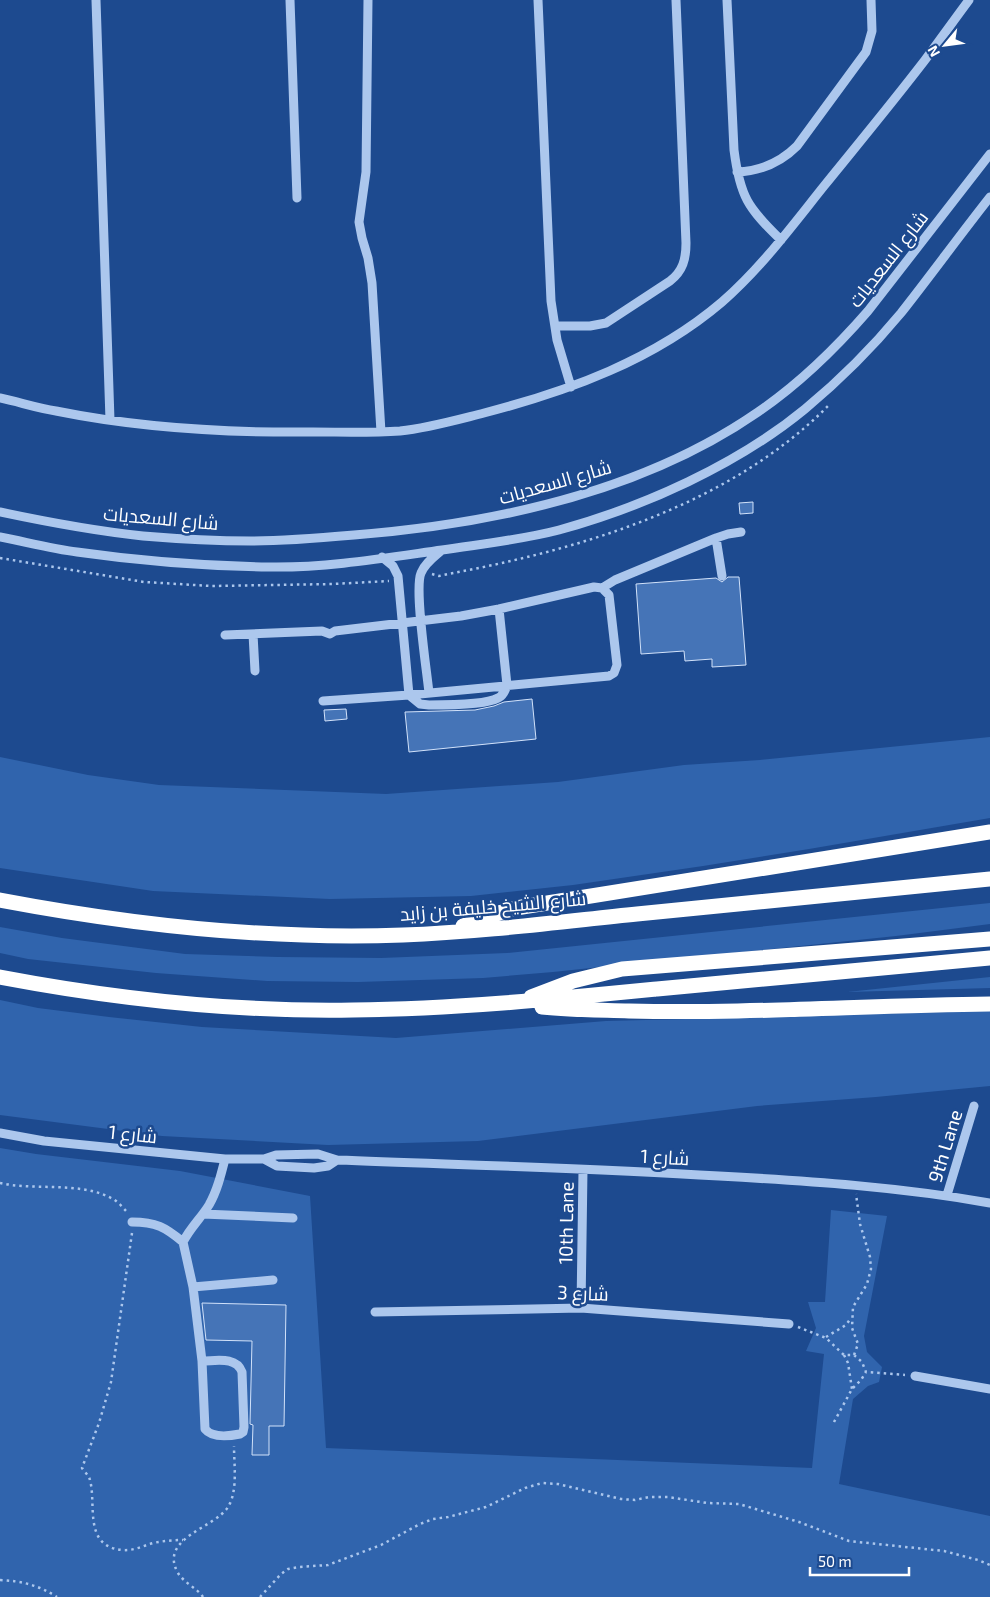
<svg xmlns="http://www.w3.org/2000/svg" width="990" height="1597" font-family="'Exo 2',Cairo,sans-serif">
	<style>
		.green { fill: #3064ad }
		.building { fill: #4574b7; stroke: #d2e2fa }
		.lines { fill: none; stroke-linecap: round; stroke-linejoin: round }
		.path { stroke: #acc7ed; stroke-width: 2.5; stroke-dasharray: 2.5 4; stroke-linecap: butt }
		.minor { stroke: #acc7ed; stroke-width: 9 }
		.highway { stroke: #fff; stroke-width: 15 }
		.labels { text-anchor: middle; stroke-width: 5; stroke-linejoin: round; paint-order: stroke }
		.street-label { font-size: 19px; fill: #fff; stroke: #1d4a8f }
	</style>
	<rect width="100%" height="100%" fill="#1d4a8f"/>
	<path class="green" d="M990,737V818L809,849L703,866L573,885L471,896L330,899L153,891L0,868V757L88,775L159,785L386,794L558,782L684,765L760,760Z
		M990,903V924L896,936L553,972L483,978L358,982L267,981L156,973L28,959L0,953V927L62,938L185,954L278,957L381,958L507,953Z
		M990,977V988L847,992Z
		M0,1000L38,1008L109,1017L202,1027L396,1038L606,1021L990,1011V1086L876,1097L757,1106L478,1141L328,1145L162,1136L0,1115Z
		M0,1148L36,1154L180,1171L310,1196L326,1448L812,1468L824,1354L806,1351L816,1328L808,1302H825L831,1210L887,1216L864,1336L867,1352L882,1367L879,1382L868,1386L853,1399L839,1484L990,1516V1597H0Z"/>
	<path class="building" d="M753,502V513L740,514L739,503Z
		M728,577H739L746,665L712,667V659L685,661L684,651L641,654L636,584L716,578L722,582Z
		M532,699L536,739L409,752L405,712L475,710L494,706L504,702Z
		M346,709L347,719L325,721L324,710Z
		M202,1303L286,1305L284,1426H269V1455H252L253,1425L250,1424L252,1341L206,1340Z"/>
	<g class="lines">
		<path class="path" d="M0,558L144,582L212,586L333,584L389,581
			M432,574L439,576L448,574C583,549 732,504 830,404
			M0,1183C36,1191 78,1181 111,1198C118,1201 123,1208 128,1213
			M132,1233L111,1382L99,1423L82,1468C84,1471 87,1474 89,1477C98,1501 81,1547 123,1550C133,1551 143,1546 153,1543C163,1541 173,1540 183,1540
			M798,1327L826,1338L844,1355H854L862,1362L866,1372L905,1375
			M826,1337L846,1325L851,1318
			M844,1355L848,1363L852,1389
			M854,1355L858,1344L852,1328L853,1307L867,1284L871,1269L870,1257L860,1224L856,1194
			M834,1422L852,1389L861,1380L866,1372
			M0,1580C22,1581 38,1585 57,1597
			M203,1597C197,1588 184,1583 178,1573C158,1538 215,1528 228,1507C238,1491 234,1465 234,1446
			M260,1597L281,1574L288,1569L299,1567L328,1565L381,1545L420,1524L433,1519L448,1517L486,1507L525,1488L542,1483L558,1484L621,1499L635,1500L649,1497H668L707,1503L739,1504L799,1522L849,1541L944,1551L978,1560L990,1565"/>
		<path class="minor" d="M96,0L110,420
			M290,0L297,198
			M368,0L366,172L359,222L362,238L368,258L372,283L381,432
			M538,0L551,301L557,340L571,387
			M727,0L734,150C740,197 748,208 781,240
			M737,172C761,171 780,163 797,146L866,52L872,31L871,0
			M555,326H590L606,323L670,281C683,271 686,259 686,243L676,0
			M0,398C19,402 37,408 56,411C140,428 228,433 313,432C342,432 371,433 400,431C428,428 456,420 484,413C569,391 654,360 722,302C761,268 792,226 824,186C858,144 892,103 925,60C940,40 954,20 969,0
			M0,512C47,522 95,531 143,536C179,539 216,541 251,541C285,541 320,538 354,535C493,524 641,493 758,412C799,384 835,349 868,311L990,154
			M0,537C26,542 52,549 77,552C140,561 205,566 269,567C326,568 385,558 442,550C481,544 521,540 559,530C643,507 737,465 805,409C840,380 872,348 901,313C931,275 960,235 990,197
			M716,538L722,576
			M382,557L393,566L398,576L409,695L420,704L429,705C444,705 486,705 498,698C503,696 505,691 507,685L499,609
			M602,588L615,580L716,538L728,534L741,532
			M253,634L255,671
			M225,635L322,631L330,634L335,631L461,616L499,609L594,587L602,588L609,595L617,665L614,673L609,676L409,695L323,701
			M429,693C427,672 414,589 421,573C425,563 434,557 442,550
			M0,1133L44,1141L225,1159H264L276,1155L318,1154L337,1160C465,1165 592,1168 719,1176C810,1181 900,1187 990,1203
			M264,1159L277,1166L314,1168L328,1166L337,1160
			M947,1195L974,1106
			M203,1214L293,1218
			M132,1222C156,1222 165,1227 183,1242
			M193,1287L273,1280
			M581,1308L583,1170
			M375,1312L581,1308L789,1324
			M202,1361C216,1361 236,1356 242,1372L244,1427L243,1432L240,1434C230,1436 212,1438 205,1429L202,1361L193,1287L183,1242C190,1228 201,1218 209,1205C217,1191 221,1175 225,1159
			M915,1376L990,1389"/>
		<path class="highway" d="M0,900C132,925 268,940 403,935C481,932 559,922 637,914C754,902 872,891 990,879
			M463,926L492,915L516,908L990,832
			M0,977C116,999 234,1012 353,1010C454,1009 555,999 657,989C768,979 879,968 990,958
			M531,997L573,981L622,969L990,939
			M542,1007C571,1010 600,1010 629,1011C750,1014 870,1005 990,1004"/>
	</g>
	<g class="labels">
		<g class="street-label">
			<text transform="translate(888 259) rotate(-52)" y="7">شارع السعديات</text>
			<text transform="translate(555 482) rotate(-16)" y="7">شارع السعديات</text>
			<text transform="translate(161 518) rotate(5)" y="7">شارع السعديات</text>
			<text transform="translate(493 906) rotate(-5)" y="7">شارع الشيخ خليفة بن زايد</text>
			<text transform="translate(133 1134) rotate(6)" y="7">شارع 1</text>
			<text transform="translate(945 1146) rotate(-73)" y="7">9th Lane</text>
			<text transform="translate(665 1157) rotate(3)" y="7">شارع 1</text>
			<text transform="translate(566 1223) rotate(-89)" y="7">10th Lane</text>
			<text transform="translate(583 1293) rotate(2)" y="7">شارع 3</text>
		</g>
	</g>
	<g transform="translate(945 45) rotate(241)" stroke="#1d4a8f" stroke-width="4" paint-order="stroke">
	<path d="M0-4L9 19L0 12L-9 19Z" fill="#ffffff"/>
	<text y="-8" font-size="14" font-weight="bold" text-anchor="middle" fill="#ffffff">N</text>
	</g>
	<path d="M810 1567v8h99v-8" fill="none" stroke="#ffffff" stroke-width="2.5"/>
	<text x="818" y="1567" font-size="15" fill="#ffffff" stroke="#1d4a8f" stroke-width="4" paint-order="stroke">50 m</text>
</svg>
